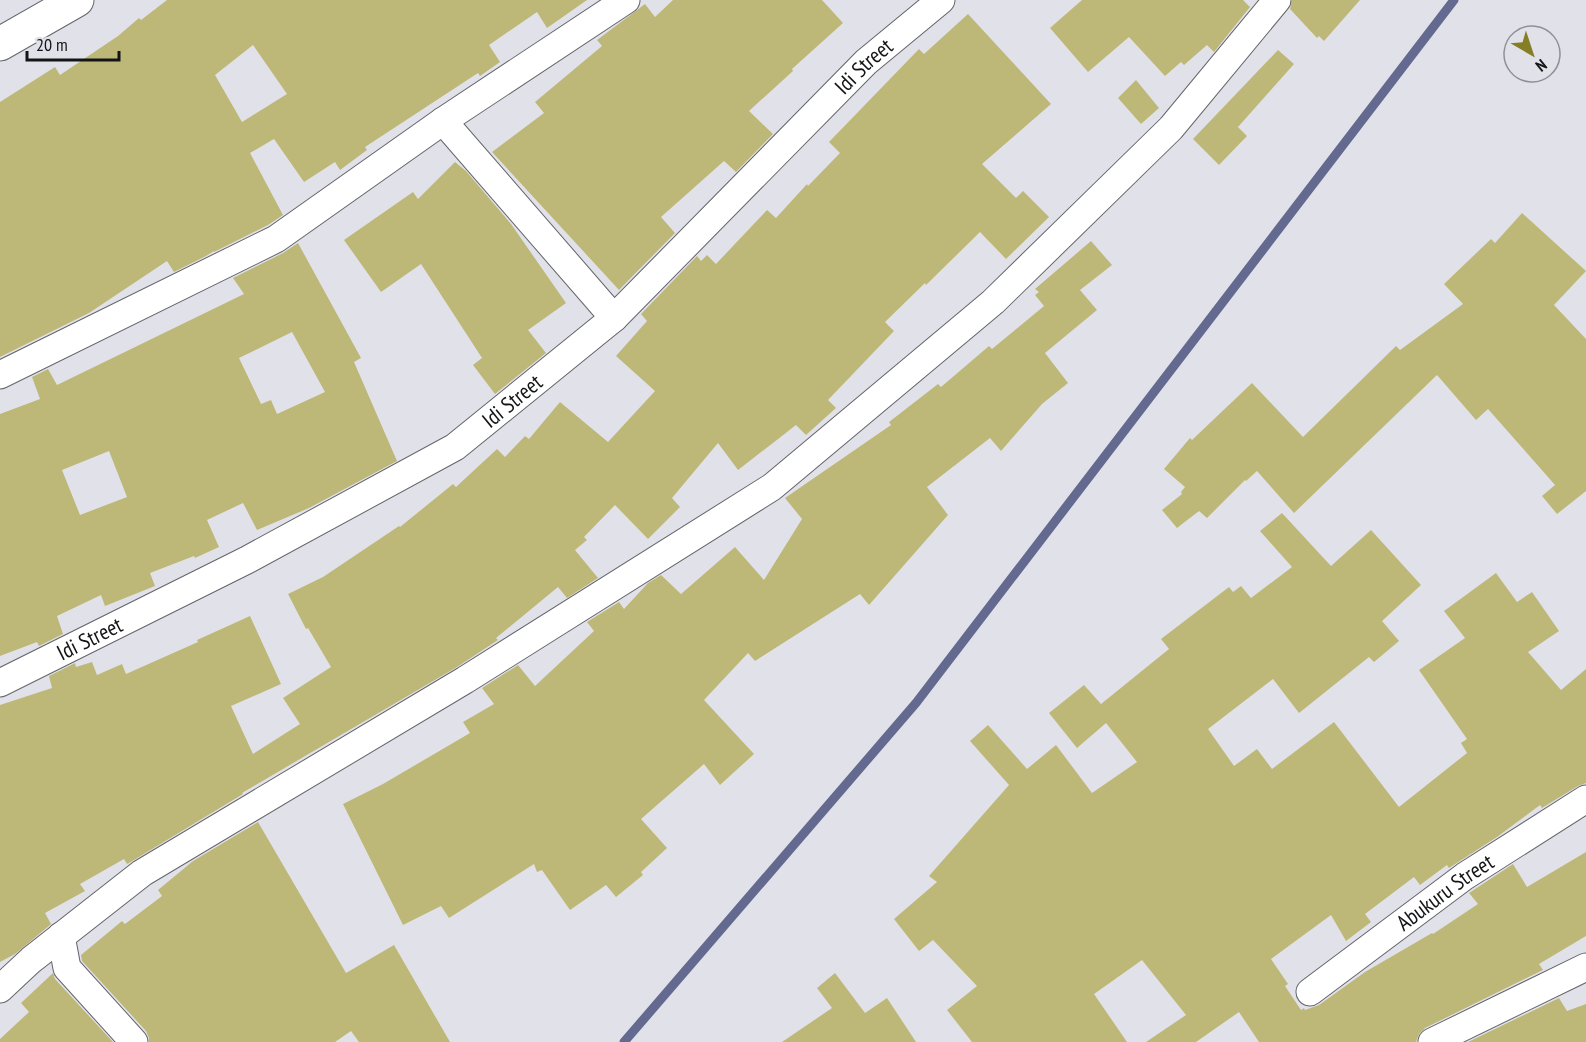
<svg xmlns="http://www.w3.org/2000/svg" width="1586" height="1042" font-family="'PT Sans Narrow',sans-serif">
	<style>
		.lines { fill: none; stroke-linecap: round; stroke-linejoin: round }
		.stream { stroke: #646990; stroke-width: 9 }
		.building { fill: #bdb878; fill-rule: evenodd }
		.street-casing { stroke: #64656a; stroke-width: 29 }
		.secondary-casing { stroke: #64656a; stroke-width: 35 }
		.street { stroke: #fff; stroke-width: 27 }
		.secondary { stroke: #fff; stroke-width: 33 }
		.labels { text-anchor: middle; stroke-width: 5; stroke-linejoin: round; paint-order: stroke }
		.street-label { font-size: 22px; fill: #131416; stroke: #e1e2e9 }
	</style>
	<rect width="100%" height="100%" fill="#e1e2e9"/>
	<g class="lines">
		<path class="stream" d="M624,1042L916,703L1454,0"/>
	</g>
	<path class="building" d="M167,0H587L547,28L537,12L489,45L500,62L480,76L478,73L365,147L367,150L340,170L335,162L304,182L274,139L250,153L283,215L268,225L214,252V251L206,256L174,272L167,261L89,313L0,357V102L55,67L60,75L118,36L139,18L141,20ZM253,45L287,94L242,122L215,75Z
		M673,0H822L843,23L792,69L793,71L749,111L773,134L736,172L724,161L661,217L675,233L619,290L492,152L544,113L535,102L602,46L597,40L645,4L655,17Z
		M1082,0H1243L1250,7L1214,52L1207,45L1184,65L1181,62L1165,76L1129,37L1088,72L1050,28Z
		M1292,0H1360L1324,41L1319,36L1317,38L1290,9Z
		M968,14L1051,104L982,164L1016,198L1023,191L1049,217L1006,259L980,232L926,285L925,283L885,322L894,331L828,400L836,408L806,435L796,425L738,470L718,443L672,498L680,507L648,539L615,505L584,537L587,540L575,550L598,578L567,598L558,587L496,638L498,640L457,667L242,793L243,794L129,863L127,864L124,859L80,884L85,891L45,913L51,924L50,925L15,954L0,962V705L52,688L49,676L75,663L76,667L92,662L97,675L122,664L126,674L198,642L197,640L250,616L281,684L231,706L253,754L300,724L283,698L331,667L308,628L306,629L288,594L323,577L399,526L400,527L453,484L456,487L497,449L505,457L525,436L529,439L560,402L608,442L655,391L616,356L647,321L641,314L697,256L701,261L707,255L716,264L767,210L776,218L807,184L808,186L840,153L829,142L919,49L924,54Z
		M1278,50L1294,64L1238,127L1247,136L1219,165L1193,139Z
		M1136,80L1159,108L1141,124L1118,98Z
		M455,162L466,171L511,224L566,303L528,330L546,353L495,394L473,365L482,358L421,264L381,292L344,240L413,192L418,199Z
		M1522,213L1586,271L1554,305L1586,339V491L1557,514L1542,496L1555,485L1488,409L1476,420L1437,375L1294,513L1257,471L1246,481L1245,480L1207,518L1199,511L1177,528L1162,510L1182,494L1181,492L1185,487L1164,469L1190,438L1192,440L1252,383L1303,437L1396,346L1400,350L1463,304L1444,284L1491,239L1495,243Z
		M1091,241L1112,265L1080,290L1097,310L1045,353L1068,383L1042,404L1001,451L990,438L927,487L948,515L869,605L860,594L755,661L748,653L704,700L754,754L720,785L704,764L641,819L667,848L641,872L643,875L616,897L606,885L570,910L542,870L537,872L534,864L449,918L441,906L403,925L343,804L383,784L470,733L463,722L494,704L482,688L518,665L535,686L594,631L587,622L619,602L624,609L648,583L661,575L681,594L735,547L764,580L802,519L785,498L891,425L889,422L938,384L941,387L989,346L992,349L1044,306L1035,295L1039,292L1035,289Z
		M298,243L361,358L354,362L397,461L309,508L257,530L243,503L207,520L219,547L195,558L194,556L150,573L155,586L105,606L101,595L57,616L63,634L39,646L37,642L0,656V414L40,399L32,377L48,369L57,385L244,294L233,278L283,253ZM292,332L325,392L277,414L271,400L261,404L239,358ZM109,451L127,497L80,515L62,470Z
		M1282,513L1331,566L1371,530L1421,585L1382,621L1399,641L1374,662L1369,657L1299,713L1273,679L1208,729L1234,766L1257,749L1272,769L1334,722L1399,807L1467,753L1461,743L1467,739L1419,670L1465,638L1444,611L1496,573L1517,602L1532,592L1559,631L1528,652L1561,690L1586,669V783L1578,786L1542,808L1540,805L1497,837L1449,868L1447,865L1420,885L1414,877L1365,914L1371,922L1346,941L1331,915L1271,959L1288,984L1285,986L1301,1010L1304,1008L1305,1010L1319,1005L1365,972L1432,933L1433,934L1478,904L1469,893L1513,864L1527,887L1586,852V936L1539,964L1543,970L1425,1028L1419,1034L1416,1042H1259L1239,1012L1196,1042H1146L1186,1015L1142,960L1094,994L1127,1042H972L947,1010L977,986L933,940L919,951L894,919L937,882L929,876L1009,785L970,741L988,725L1027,769L1056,745L1092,793L1137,762L1106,723L1077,748L1049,713L1084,685L1101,704L1169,649L1161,639L1229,587L1233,592L1241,586L1251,598L1292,567L1260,531Z
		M258,822L346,973L394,945L450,1042H359L351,1031L335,1042H149V1038L146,1031L82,961L81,955L122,921L125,924L162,896L158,890L193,861Z
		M53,973L55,979L113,1042H0V1039L29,1012L21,1003Z
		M835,973L865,1013L887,998L916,1042H782L832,1008L817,988Z
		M1559,998L1567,1011L1586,1004V1042H1468Z"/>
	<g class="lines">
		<defs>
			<g id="street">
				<path d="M443,121L614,318"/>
				<path d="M0,375L276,239L443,121L626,0"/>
				<path id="s1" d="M0,683L247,560L455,447L614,318L866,62L941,0"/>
				<path d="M61,936L67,968L134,1042"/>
				<path d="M0,989L31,960L142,873L465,680L772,487L993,302L1171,128L1277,0"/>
				<path id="s2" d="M1310,992L1465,876L1586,799"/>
				<path d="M1432,1042L1586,967"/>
			</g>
			<path id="secondary" d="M0,44L77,0"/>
		</defs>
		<use href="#street" class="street-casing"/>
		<use href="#secondary" class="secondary-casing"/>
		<use href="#street" class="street"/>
		<use href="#secondary" class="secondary"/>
	</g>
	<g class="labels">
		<g class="street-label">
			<text dy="8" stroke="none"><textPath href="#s1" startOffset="1072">Idi Street</textPath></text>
			<text dy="8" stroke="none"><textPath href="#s1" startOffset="586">Idi Street</textPath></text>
			<text dy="8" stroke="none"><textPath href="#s1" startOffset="100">Idi Street</textPath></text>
			<text dy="8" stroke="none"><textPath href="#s2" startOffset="168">Abukuru Street</textPath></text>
		</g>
	</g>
	<g transform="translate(1532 54) rotate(141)"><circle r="28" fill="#e1e2e9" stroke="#8f9095" stroke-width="1.5"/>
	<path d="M0-4.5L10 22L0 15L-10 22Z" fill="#867e24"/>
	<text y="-9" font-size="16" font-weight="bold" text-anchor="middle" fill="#131416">N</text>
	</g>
	<path d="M27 51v9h92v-9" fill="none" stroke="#131416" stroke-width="3"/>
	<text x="36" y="51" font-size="18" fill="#131416" stroke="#e1e2e9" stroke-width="4.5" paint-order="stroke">20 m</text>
</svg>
